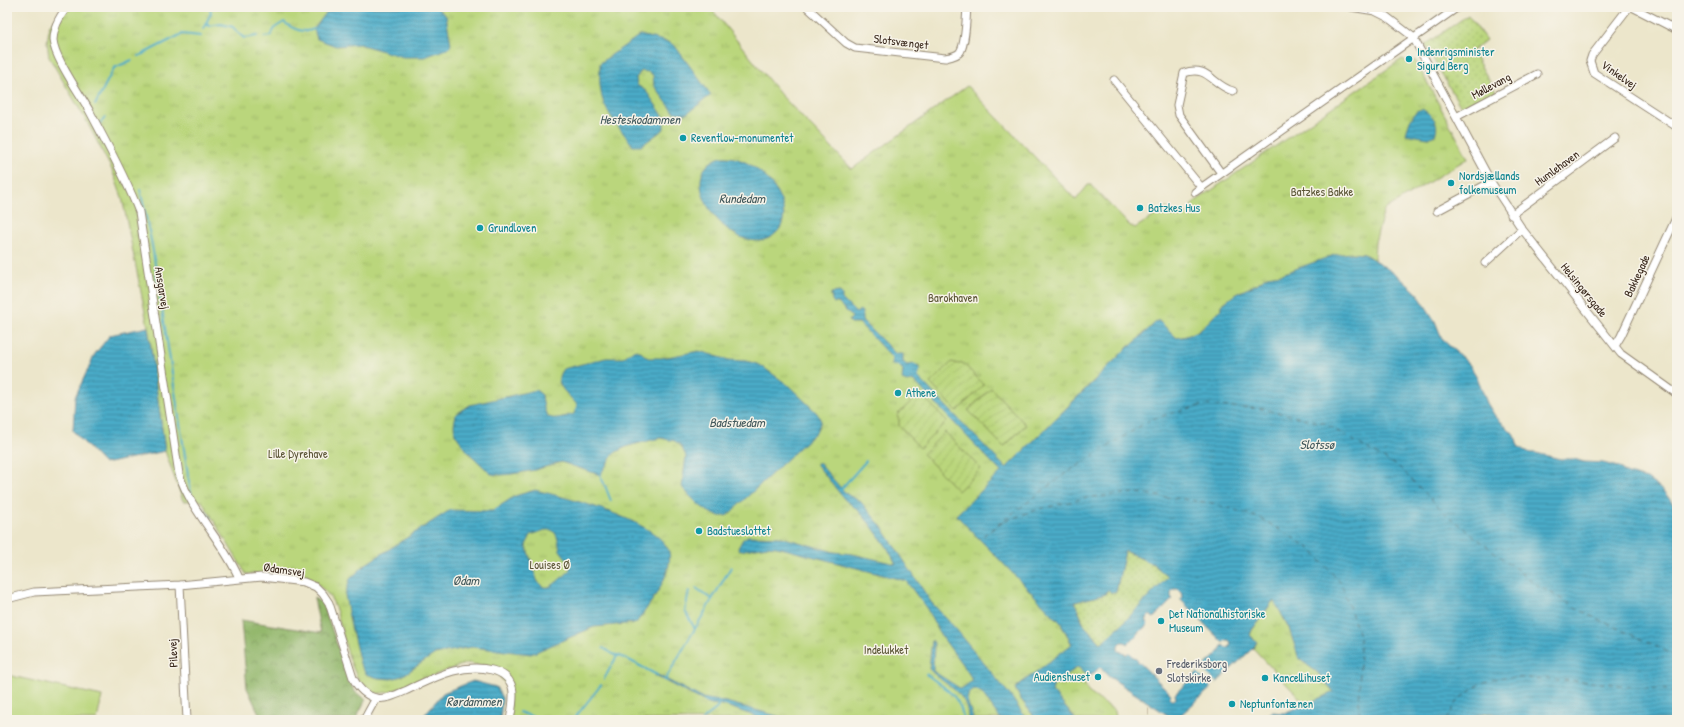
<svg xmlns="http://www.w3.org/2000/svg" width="1684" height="727" font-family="'Patrick Hand',sans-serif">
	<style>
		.grass { fill: url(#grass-dots); stroke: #7a804d }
		.forest { fill: url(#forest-crowns); stroke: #677045 }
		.park { fill: url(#park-tufts); stroke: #7a804d }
		.garden { fill: url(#garden-furrows); stroke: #7a804d }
		.pitch { fill: #bad67c; stroke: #7a804d }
		.water { fill: url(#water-rules); stroke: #426a73; fill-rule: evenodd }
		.pier { fill: #ece6cb }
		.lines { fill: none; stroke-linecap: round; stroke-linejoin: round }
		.stream { stroke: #49abc8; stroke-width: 2 }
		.ferry { stroke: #40575a; stroke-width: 1; stroke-dasharray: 5 4; stroke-linecap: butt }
		.minor-tunnel { stroke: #c9c0a8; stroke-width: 7; stroke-dasharray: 7 3.5; stroke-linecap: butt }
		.minor-casing { stroke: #948874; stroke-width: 9 }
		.minor { stroke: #fff; stroke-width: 7 }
		.culture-dot { fill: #0f9aa8; stroke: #f7f3e8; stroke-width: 1.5 }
		.worship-dot { fill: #6b7280; stroke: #f7f3e8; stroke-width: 1.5 }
		.labels { text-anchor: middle; stroke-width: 3; stroke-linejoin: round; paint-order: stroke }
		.street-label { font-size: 12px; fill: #3b2a1e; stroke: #f7f3e8 }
		.culture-label { font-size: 12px; fill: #0d838f; stroke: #f7f3e8; text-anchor: start }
		.park-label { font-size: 12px; fill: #5b5536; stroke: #f7f3e8 }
		.worship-label { font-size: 12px; fill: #5b616d; stroke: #f7f3e8; text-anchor: start }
		.water-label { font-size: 13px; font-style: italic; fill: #40575a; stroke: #f7f3e8 }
	</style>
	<defs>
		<pattern id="grass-dots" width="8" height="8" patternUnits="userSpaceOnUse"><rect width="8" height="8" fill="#bad67c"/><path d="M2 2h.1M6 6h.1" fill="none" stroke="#a1b86b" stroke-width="1.8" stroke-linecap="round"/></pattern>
		<pattern id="forest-crowns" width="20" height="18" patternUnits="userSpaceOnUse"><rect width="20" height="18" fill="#93b76c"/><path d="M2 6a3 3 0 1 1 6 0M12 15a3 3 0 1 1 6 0" fill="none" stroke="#799558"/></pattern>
		<pattern id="park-tufts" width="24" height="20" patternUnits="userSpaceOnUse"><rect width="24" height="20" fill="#bad67c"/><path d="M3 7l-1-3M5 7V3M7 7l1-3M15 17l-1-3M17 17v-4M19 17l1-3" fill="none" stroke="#a1b86b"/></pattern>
		<pattern id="garden-furrows" width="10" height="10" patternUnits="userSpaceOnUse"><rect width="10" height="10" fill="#bad67c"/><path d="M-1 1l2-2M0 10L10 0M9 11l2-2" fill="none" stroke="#a1b86b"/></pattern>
		<pattern id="water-rules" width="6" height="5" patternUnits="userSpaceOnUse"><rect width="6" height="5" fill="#49abc8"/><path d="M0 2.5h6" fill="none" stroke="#3e8ba2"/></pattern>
	</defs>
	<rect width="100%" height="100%" fill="#f7f3e8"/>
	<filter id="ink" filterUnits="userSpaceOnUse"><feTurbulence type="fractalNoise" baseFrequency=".025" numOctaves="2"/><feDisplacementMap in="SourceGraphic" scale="8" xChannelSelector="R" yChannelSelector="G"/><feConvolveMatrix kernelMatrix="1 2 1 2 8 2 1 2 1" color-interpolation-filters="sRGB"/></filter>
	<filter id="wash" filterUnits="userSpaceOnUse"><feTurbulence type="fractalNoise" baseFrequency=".012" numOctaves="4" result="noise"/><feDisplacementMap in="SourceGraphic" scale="16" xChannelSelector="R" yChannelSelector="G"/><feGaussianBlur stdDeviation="0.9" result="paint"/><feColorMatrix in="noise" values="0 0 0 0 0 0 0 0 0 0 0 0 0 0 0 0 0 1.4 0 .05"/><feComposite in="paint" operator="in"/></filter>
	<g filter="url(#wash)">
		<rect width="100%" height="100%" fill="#ece6cb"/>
		<path class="grass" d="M1468,15L1486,40L1472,51L1496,92L1462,109L1425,45Z
			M1125,551L1153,564L1169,577L1122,624L1101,643L1084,625L1075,602L1106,594L1105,592L1109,590L1116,592Z"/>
		<path class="forest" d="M314,598L323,604L351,685L355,692L366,699L355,720H262L247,688L241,620L321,633Z"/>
		<path class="park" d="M71,7H710L780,94L852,169L967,86L1076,200L1088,185H1091L1129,225L1135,228L1167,208L1171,213L1178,217L1189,212L1193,203L1402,59L1410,63L1415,60L1468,158L1384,210L1375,242L1374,260L1364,254L1351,253L1282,274L1267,276L1257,284L1236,294L1221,305V309C1205,324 1200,335 1177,338L1170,333L1144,332L1136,343L1131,346H1129L1006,468L1061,623L1072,645L1015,688L1020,698L1036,719L508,720C508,712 510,703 509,695C507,675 485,665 467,663L389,692C385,692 380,694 376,693C348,688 344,625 333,602C328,592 317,583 307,578C290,570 264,574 246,574L202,501H183L165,451L148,327L122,197L112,170L86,120L49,57L47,42L50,24Z
			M1273,601H1275L1289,628L1301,660L1317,672L1334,692L1306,705L1253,648L1257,642L1250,635L1252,630Z
			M1078,667L1089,677L1085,684L1088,692L1115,711L1116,718L1119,720H1076L1052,691L1054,683Z
			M1490,713L1522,720H1474L1476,715Z"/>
		<path class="garden" d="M952,362L958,364L963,363L984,385L957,411L930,383Z
			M991,388L1026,425L1004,447L968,410Z
			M920,393L947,421L920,448L899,426V420L897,415Z
			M945,432L981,469L958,491L923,454Z"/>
		<path class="pitch" d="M7,675L102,696L97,720H7Z"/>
		<path class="water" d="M337,7H436L446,16L451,44L449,48L425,57H403L359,44L336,46L317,39L314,29L326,13Z
			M640,35L668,42L675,46L711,95L686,114L674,112L654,86L653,75L649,72L641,71L636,78L637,85L646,91L664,117V129L641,146H633C622,130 603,111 601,92C599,83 600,73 600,63Z
			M1422,109C1433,116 1440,122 1435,135L1428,138L1406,134L1409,123L1416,111Z
			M721,157C761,153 808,218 769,238C730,257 669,174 721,157Z
			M1351,253L1364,254L1374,260L1397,275L1417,293L1435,321L1442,339L1469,364L1477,377L1487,403L1495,416L1513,433L1516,439L1518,446L1528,453H1536L1560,459H1574L1584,462L1603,463L1618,467L1628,474L1647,479L1658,487L1665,493L1677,509V720H1522L1490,713L1476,715L1474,720H1267L1270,718L1269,715L1272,712L1284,713L1289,711L1334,692L1317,672L1299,659L1289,628L1275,602L1273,601L1252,630L1250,635L1257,642L1253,648L1211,688L1175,720L1108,676L1100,667L1089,677L1078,667L1054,683L1052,691L1076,720H1033L1036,719L1020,698L1015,688L1072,644L1061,623L956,515L1001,472L914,381L907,382L902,380L903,370L898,365H892V358L859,323H851L849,321L852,317L838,303H834L832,300L831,293L840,292L842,295V299L856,313L860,310L862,312V320L896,354H903V362L907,365L914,364L918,366L920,370L918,377L1006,468L1129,346H1131L1158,320L1177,338C1199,335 1206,324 1221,309V305L1236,294L1257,284L1267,276L1282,274L1334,255ZM1125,551L1153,564L1168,577L1122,624L1101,643L1084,625L1075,602L1106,594L1105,592L1109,590L1110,593L1116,592ZM1174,589H1178L1181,592L1182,597L1180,599L1223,643L1226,640H1229L1231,643L1229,648H1226L1223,645L1216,655L1175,694L1176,698L1174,700H1171L1169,698L1171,694L1129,652L1126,655L1118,650V645L1121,642H1125L1128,644L1148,624L1145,620L1150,615L1154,618L1173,599L1171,597V592Z
			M148,327L165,451L104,464L73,431L75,397L95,354L110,335Z
			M638,350L648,358H662L699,351L729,360L747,361L760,365L788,385L817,413L821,421L816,432L728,515C713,522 690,497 682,487L686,456L681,446L675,441L660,438L628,446L614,453L600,475L561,462L535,470L512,474L501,475L491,474L468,452L455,434L454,425L456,414L470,405L536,390L542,395C545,422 549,421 574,414L577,405C568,393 551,384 563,369L606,358H623L632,351Z
			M817,463H819L840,487L848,495L860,501L882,527L931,602L956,629L1010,695L1027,720H1001L982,693L975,689L969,692L967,700L973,718L972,720H968C969,691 944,686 929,669L932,640L934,643L933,671L961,689L972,681L969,674L940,634L927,609L906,581L777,547L767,546L739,551L738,548L743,539L748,536L781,537L834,552L852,554L896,564L887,547L870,524L858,510L845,500L817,465Z
			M535,490C564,497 661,521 669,552C674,573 648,607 636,623L594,627L531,654L472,647L435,654L402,676L391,679L378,678L366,674L360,664L350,622L345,595L350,579L366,564L450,510L492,511L515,496ZM545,530H552C559,536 558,542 560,550C563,555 569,560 570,566C571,573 563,576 559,580C551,587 544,592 537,580L526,545L531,535Z
			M656,674L702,698L726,702L792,720H766L723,705L709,704L655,676Z
			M473,681L496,687L502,698L500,720H420L443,693Z"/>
		<path class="pier" d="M1201,668L1217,683L1212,688L1197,672Z"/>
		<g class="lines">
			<path class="stream" d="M206,23L209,26L221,24L233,27L237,32L244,38L257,36
				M203,29L211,13L210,7
				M264,37L270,36L276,27L284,22C292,29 304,34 314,29
				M139,56L182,34L201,36
				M95,105L114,68L132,60
				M100,123L106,117
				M140,189L152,245L191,494
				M600,475L606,488L611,501
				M840,490L866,461
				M195,501L210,518
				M696,588L712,599
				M689,591L685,611L695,629
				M603,648L613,654L627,659L657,675
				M926,674C943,687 962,696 963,720
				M604,679L617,656
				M665,680L731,567
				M519,712L542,720
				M573,720L601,685
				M702,720L716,709L719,703"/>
			<path class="ferry" d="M991,530L1007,520L1039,509L1090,497L1136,493L1212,503L1260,518L1308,547L1341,583L1360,638L1359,720
				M983,536L1062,476L1151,419L1202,405L1263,409L1324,423L1400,468L1446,514L1537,585L1587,614L1677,656
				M1446,720L1460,698L1481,683L1503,677L1581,681L1677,691"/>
		</g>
	</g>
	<g filter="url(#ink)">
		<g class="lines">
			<path class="minor-tunnel" d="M1148,712H1149"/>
			<defs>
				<path id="minor" d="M67,7C60,16 53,28 53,40C54,57 80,94 89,110C107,144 125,176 139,212L179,474C192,513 223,541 239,578
					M807,7L846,43L855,48L945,58C950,57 957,56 960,52C966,43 966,18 967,7
					M1351,7L1375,11L1387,17L1413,37L1491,182L1522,229L1621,354L1677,394
					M1629,7L1592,55L1590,61L1594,73L1677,127
					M1632,7L1677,30
					M1114,80L1201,187
					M1456,117L1537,74
					M1221,173L1179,115L1177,105L1184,73C1208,64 1213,86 1233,91
					M1195,192L1458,7
					M1437,211L1491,182
					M1511,215L1615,138
					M1485,263L1522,229
					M1615,346L1621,336L1677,216
					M180,585L187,720
					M7,599L34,592L180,585L262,577L304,582L316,587L323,594L329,603L353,678C358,688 364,695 375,698C385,700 396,695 405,691C432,679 461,662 492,670C519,677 514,698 510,720
					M364,720L376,698"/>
			</defs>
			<use href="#minor" class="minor-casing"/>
			<use href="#minor" class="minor"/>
		</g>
	</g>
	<g class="culture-dot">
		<circle cx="1409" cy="59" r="4"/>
		<circle cx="683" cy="138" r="4"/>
		<circle cx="1451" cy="183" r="4"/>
		<circle cx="1140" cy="208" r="4"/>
		<circle cx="480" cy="228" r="4"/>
		<circle cx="898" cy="393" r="4"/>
		<circle cx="699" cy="531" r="4"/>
		<circle cx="1161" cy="621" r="4"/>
		<circle cx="1098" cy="677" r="4"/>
		<circle cx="1265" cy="678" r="4"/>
		<circle cx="1232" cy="704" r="4"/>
	</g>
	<circle class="worship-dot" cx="1159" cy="671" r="4"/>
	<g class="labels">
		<g class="street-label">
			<text transform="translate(901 42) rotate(7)" y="4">Slotsvænget</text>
			<text transform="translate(1619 75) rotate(35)" y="4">Vinkelvej</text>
			<text transform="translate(1491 86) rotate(-28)" y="4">Møllevang</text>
			<text transform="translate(1557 168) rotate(-36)" y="4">Humlehaven</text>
			<text transform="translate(1637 276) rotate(-65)" y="4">Bakkegade</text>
			<text transform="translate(162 288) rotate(81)" y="4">Ansgarvej</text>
			<text transform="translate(1584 290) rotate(51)" y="4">Helsingørsgade</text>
			<text transform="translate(284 570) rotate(8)" y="4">Ødamsvej</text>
			<text transform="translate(173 653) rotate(-93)" y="4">Pilevej</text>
		</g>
		<g class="culture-label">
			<text x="1417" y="56">Indenrigsminister<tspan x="1417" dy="14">Sigurd Berg</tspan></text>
			<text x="691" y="142">Reventlow-monumentet</text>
			<text x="1459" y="180">Nordsjællands<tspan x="1459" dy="14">folkemuseum</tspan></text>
			<text x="1148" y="212">Batzkes Hus</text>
			<text x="488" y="232">Grundloven</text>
			<text x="906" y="397">Athene</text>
			<text x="707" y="535">Badstueslottet</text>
			<text x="1169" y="618">Det Nationalhistoriske<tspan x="1169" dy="14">Museum</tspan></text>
			<text x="1090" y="681" text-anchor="end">Audienshuset</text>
			<text x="1273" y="682">Kancellihuset</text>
			<text x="1240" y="708">Neptunfontænen</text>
		</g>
		<g class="park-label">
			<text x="1322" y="196">Batzkes Bakke</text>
			<text x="953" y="302">Barokhaven</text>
			<text x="298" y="458">Lille Dyrehave</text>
			<text x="550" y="569">Louises Ø</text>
			<text x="886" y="654">Indelukket</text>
		</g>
		<g class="worship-label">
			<text x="1167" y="668">Frederiksborg<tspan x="1167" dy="14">Slotskirke</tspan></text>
		</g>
		<g class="water-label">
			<text x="640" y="124">Hesteskodammen</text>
			<text x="742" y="203">Rundedam</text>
			<text x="737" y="427">Badstuedam</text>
			<text x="1317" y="449">Slotssø</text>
			<text x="466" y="585">Ødam</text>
			<text x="474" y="706">Rørdammen</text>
		</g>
	</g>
	<rect width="1684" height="727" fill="none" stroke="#f7f3e8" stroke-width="24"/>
</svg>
